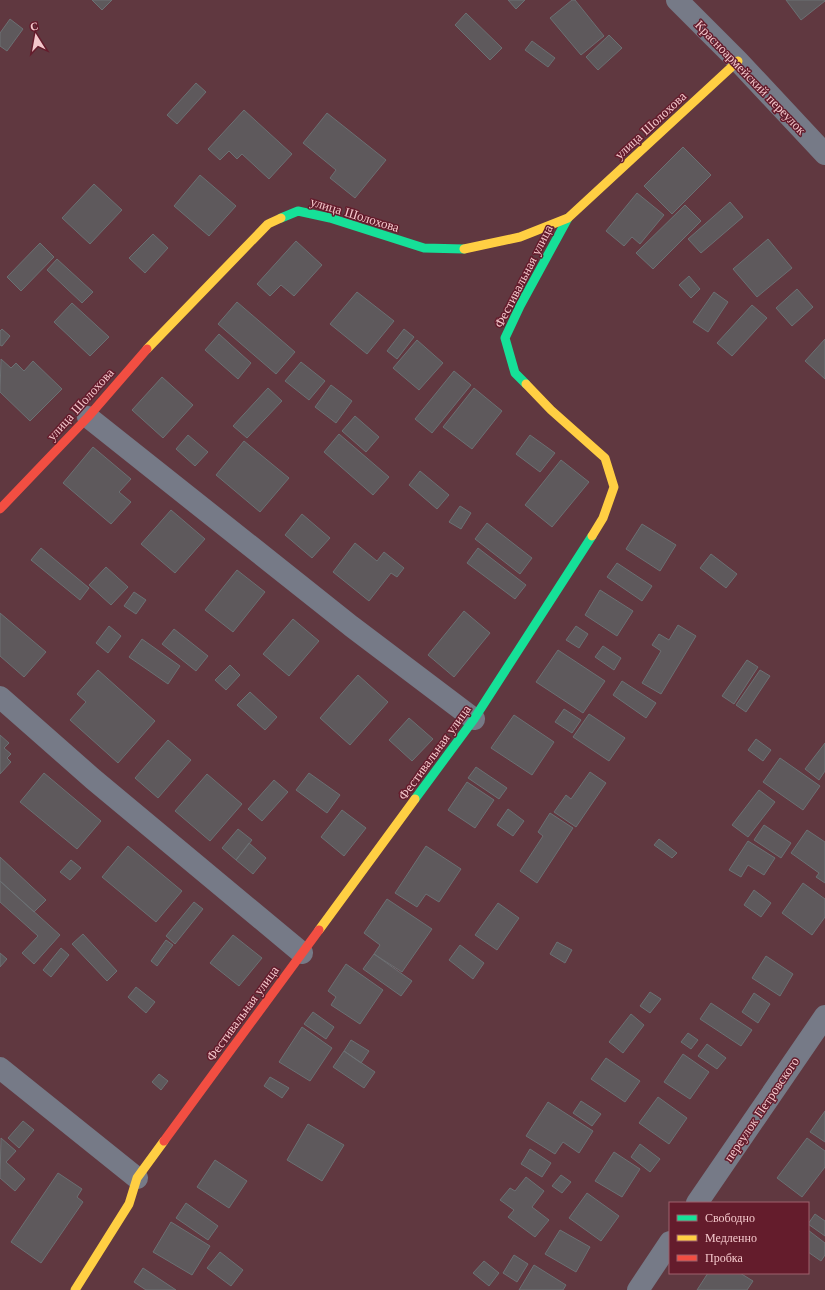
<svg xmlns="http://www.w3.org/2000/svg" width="825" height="1290" font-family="'Libre Baskerville',serif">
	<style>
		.building { fill: #5e595c; stroke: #6c7073 }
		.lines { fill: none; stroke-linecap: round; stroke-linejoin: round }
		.street { stroke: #767a87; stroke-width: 22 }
		.fast { stroke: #16e098; stroke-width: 9 }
		.slow { stroke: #ffcf43; stroke-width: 9 }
		.jam { stroke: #f24e42; stroke-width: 9 }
		.labels { text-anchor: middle; stroke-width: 3; stroke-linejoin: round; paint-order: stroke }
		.street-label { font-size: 13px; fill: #f4c7cb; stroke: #641c2c }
	</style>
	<rect width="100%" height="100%" fill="#603840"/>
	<path class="building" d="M92,0H112L102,10Z
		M508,0H525L516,9Z
		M572,0H575L604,36L581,55L550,18Z
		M786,0H825V1L801,20Z
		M466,13L502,48L490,60L455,25Z
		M10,19L23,29L7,51L0,46V33Z
		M609,35L622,48L598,70L586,57Z
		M532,41L555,58L548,67L525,50Z
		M196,83L206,92L177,124L167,115Z
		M244,110L292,154L269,179L242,154L237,159L229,151L220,160L208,149Z
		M327,113L386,160L355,198L330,178L336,170L303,143Z
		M683,147L711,175L672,214L644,186Z
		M200,175L236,206L209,236L174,206Z
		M94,184L122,210L90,244L62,218Z
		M637,193L664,215L640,244L632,237L624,246L606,231Z
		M730,202L743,217L701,253L688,239Z
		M685,205L701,221L653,269L636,253Z
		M153,234L168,248L145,273L129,258Z
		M768,239L792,268L757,297L733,269Z
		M296,241L322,265L294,296L281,285L270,296L257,284Z
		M40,243L54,257L21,291L7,277Z
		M57,259L93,292L82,303L47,270Z
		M689,276L700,289L691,298L679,285Z
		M797,289L813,307L792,326L776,308Z
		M357,292L394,321L367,354L330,324Z
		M714,292L728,302L708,332L693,322Z
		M237,302L295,352L276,374L218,324Z
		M72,303L109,337L90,356L54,322Z
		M752,305L767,318L732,356L717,343Z
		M2,329L10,336L2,346L0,345V331Z
		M404,329L414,337L397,359L387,351Z
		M219,334L251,363L238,379L205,350Z
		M825,339V379L805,361Z
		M417,340L443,363L419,390L393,368Z
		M1,359L11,368L16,363L24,371L33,361L62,389L30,421L0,392Z
		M301,362L325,381L309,400L285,381Z
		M454,371L471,385L432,433L415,419Z
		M162,377L193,405L163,438L132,410Z
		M331,385L352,401L336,423L315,407Z
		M268,388L282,401L247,438L233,426Z
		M474,388L502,411L472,449L443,427Z
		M355,416L379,437L366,452L342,431Z
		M339,434L389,477L373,495L324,452Z
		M188,435L208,452L195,466L176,449Z
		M530,435L555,453L540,472L516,454Z
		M244,441L289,478L260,512L216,475Z
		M93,447L131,479L119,492L131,502L111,524L63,483Z
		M561,460L589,482L552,527L525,505Z
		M420,471L449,495L437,509L409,485Z
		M460,506L471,513L461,529L449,522Z
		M171,510L205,539L175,573L141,544Z
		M302,514L330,538L312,558L285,535Z
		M487,523L532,558L520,574L475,539Z
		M642,524L676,545L660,571L626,549Z
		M355,543L377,561L384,552L404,568L397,577L391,573L369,601L333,572Z
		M41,548L89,588L80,600L31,560Z
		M478,548L526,585L515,599L467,563Z
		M711,554L737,574L726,588L700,568Z
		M617,563L652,586L642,601L607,577Z
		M106,567L128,587L111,605L89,585Z
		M237,570L265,592L233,632L205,610Z
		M600,590L633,611L617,636L585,615Z
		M134,592L146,600L136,614L124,606Z
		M464,611L490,633L454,677L428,655Z
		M0,613L46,652L24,677L0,656Z
		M293,619L319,641L289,676L263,654Z
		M678,625L696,636L661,694L642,683L661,651L652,645L659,634L669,640Z
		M109,626L121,636L108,653L96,643Z
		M576,626L588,634L579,648L566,640Z
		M174,629L208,656L196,671L162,644Z
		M142,639L180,666L168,684L129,657Z
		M603,646L621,658L614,670L595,657Z
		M558,650L605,681L583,713L536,682Z
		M747,660L758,667L734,704L722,696Z
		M230,665L240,675L226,690L215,680Z
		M98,670L155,721L118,763L70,720L86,702L77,694Z
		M760,670L770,676L746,712L736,705Z
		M358,675L388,702L350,745L320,718Z
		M622,681L656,703L646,718L613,695Z
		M250,692L277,717L265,730L237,705Z
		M564,709L581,720L572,733L555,722Z
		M589,714L625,738L609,761L573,737Z
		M514,715L554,742L532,775L491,748Z
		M409,718L433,739L412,761L389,740Z
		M0,735L9,743L4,748L11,754L7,758L11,762L0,774Z
		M756,739L771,750L763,761L748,750Z
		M168,740L191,760L158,798L135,778Z
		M825,743V771L819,780L805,769Z
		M780,758L820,786L803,810L763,782Z
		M476,767L507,788L499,799L468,778Z
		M590,772L606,783L576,827L554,812L566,795L571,799Z
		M44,773L101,821L77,849L20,802Z
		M309,773L340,795L327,813L296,790Z
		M207,774L242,804L210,841L175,811Z
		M274,780L288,792L262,821L248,809Z
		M467,782L494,800L475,828L448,810Z
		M759,790L775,802L748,837L732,825Z
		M508,809L524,821L513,836L497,825Z
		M342,810L366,828L344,856L321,837Z
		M550,813L573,828L537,883L520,871L543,836L538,832Z
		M764,825L791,843L781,858L754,840Z
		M238,829L252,840L236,860L222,848Z
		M807,830L825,842V883L816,877L819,873L791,853Z
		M659,839L677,853L672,858L654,845Z
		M748,841L775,858L764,875L748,865L741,877L729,870Z
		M249,843L266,858L253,874L236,860Z
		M128,846L182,891L156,922L102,877Z
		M426,846L461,869L439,902L426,894L417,907L395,893Z
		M0,857L46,900L34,912L0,881Z
		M71,860L81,868L70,880L60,872Z
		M0,881L60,935L34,964L22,953L38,936L0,902Z
		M803,883L825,899V917L812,935L782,913Z
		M754,890L771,903L761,917L744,905Z
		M387,899L432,929L402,972L374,954L380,945L364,933Z
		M194,902L203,909L175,944L166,936Z
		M498,903L519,918L497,950L475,935Z
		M83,934L117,971L107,981L72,944Z
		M233,935L262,958L239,986L210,963Z
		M166,940L173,945L157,966L151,961Z
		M557,942L572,950L565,963L550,954Z
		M460,945L484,963L473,979L449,960Z
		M61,948L69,955L51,977L43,970Z
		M0,953L7,959L0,967Z
		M374,954L412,981L401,996L363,969Z
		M766,956L793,974L780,996L752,978Z
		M346,964L383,990L360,1024L331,1005L336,997L328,991Z
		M136,987L155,1002L146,1013L128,997Z
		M650,992L661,999L650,1013L640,1006Z
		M754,993L770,1004L758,1023L742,1012Z
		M711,1003L752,1030L741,1046L700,1019Z
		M313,1012L334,1027L326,1039L304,1024Z
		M631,1014L644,1025L623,1053L609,1042Z
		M302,1027L332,1048L310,1081L279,1062Z
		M688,1033L698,1040L691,1049L681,1042Z
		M351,1040L369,1051L361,1063L344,1051Z
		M707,1044L726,1058L717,1069L698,1056Z
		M344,1051L375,1072L364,1088L333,1067Z
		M683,1054L709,1072L690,1099L664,1082Z
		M606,1058L640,1081L625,1102L591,1079Z
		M159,1074L168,1081L161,1090L152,1082Z
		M270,1077L289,1088L282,1098L264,1086Z
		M658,1097L687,1118L669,1144L639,1123Z
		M581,1101L601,1114L592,1126L573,1113Z
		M548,1102L593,1131L579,1153L563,1142L555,1154L526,1136Z
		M825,1111V1142L810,1132Z
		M23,1121L34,1130L19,1148L8,1138Z
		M308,1124L344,1145L322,1181L287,1160Z
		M1,1138L16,1151L6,1162L25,1179L15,1191L0,1178Z
		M807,1138L825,1151V1167L802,1197L777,1178Z
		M640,1144L660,1159L650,1172L631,1157Z
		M530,1149L551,1163L542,1177L521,1164Z
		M614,1152L640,1169L622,1197L595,1181Z
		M215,1160L247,1181L229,1208L197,1187Z
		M58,1173L82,1189L77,1197L83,1202L41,1263L11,1242Z
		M561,1175L571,1182L562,1193L552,1186Z
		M526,1177L544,1191L532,1207L549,1220L535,1237L508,1217L514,1210L500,1200L510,1188L515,1191Z
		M587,1193L619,1216L601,1241L569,1218Z
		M186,1203L218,1226L208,1240L176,1218Z
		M815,1214L825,1221V1236L808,1224Z
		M171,1222L210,1246L192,1275L153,1252Z
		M560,1230L590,1247L576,1272L545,1254Z
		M808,1230L825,1243V1255L821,1261L808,1252Z
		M220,1252L243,1270L231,1286L207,1268Z
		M514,1255L528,1264L517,1282L503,1273Z
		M484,1261L499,1273L489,1286L473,1273Z
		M534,1265L566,1285L563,1290H519Z
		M143,1268L176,1290H146L134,1282Z
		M708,1273H740L753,1281L747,1290H697Z"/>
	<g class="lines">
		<path class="street" d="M677,0L738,61L825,154
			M88,417L351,626L474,719
			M0,697L93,779L302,953
			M0,1068L137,1178
			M697,1203L825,1016
			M638,1290L670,1242"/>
		<path class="fast" d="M281,218L298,211L330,218L424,248L464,249
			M526,384L515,373L505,338L520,306L568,218
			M415,799L474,719L592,536"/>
		<path class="slow" d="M464,249L520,237L568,218L738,61
			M147,349L268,224L281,218
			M526,384L551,410L605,458L614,487L603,518L592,536
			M319,930L415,799
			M75,1290L129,1204L137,1178L164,1141"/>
		<path class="jam" d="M0,509L88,417L147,349
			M164,1141L319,930"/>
	</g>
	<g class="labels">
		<g class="street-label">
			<text transform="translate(751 77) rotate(46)" y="5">Красноармейский переулок</text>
			<text transform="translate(650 125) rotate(-43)" y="5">улица Шолохова</text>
			<text transform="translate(355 214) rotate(17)" y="5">улица Шолохова</text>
			<text transform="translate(523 276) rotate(-63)" y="5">Фестивальная улица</text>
			<text transform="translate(80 404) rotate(-48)" y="5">улица Шолохова</text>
			<text transform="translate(434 752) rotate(-54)" y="5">Фестивальная улица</text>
			<text transform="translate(242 1013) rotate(-54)" y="5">Фестивальная улица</text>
			<text transform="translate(761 1109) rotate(-56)" y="5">переулок Петровского</text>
		</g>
	</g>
	<rect x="669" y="1202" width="140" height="72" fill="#641c2c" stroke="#9e606c"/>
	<rect x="677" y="1215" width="20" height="6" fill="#16e098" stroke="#9e606c"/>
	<text x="705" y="1222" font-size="12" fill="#f4c7cb">Свободно</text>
	<rect x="677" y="1235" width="20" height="6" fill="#ffcf43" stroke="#9e606c"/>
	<text x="705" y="1242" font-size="12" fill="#f4c7cb">Медленно</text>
	<rect x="677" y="1255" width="20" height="6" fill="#f24e42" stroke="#9e606c"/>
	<text x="705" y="1262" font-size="12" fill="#f4c7cb">Пробка</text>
	<g transform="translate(36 36) rotate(349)" stroke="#641c2c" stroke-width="3" paint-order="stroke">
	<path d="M0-3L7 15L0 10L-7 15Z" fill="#f4c7cb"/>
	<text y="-6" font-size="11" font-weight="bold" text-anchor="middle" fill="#f4c7cb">С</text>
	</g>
</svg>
